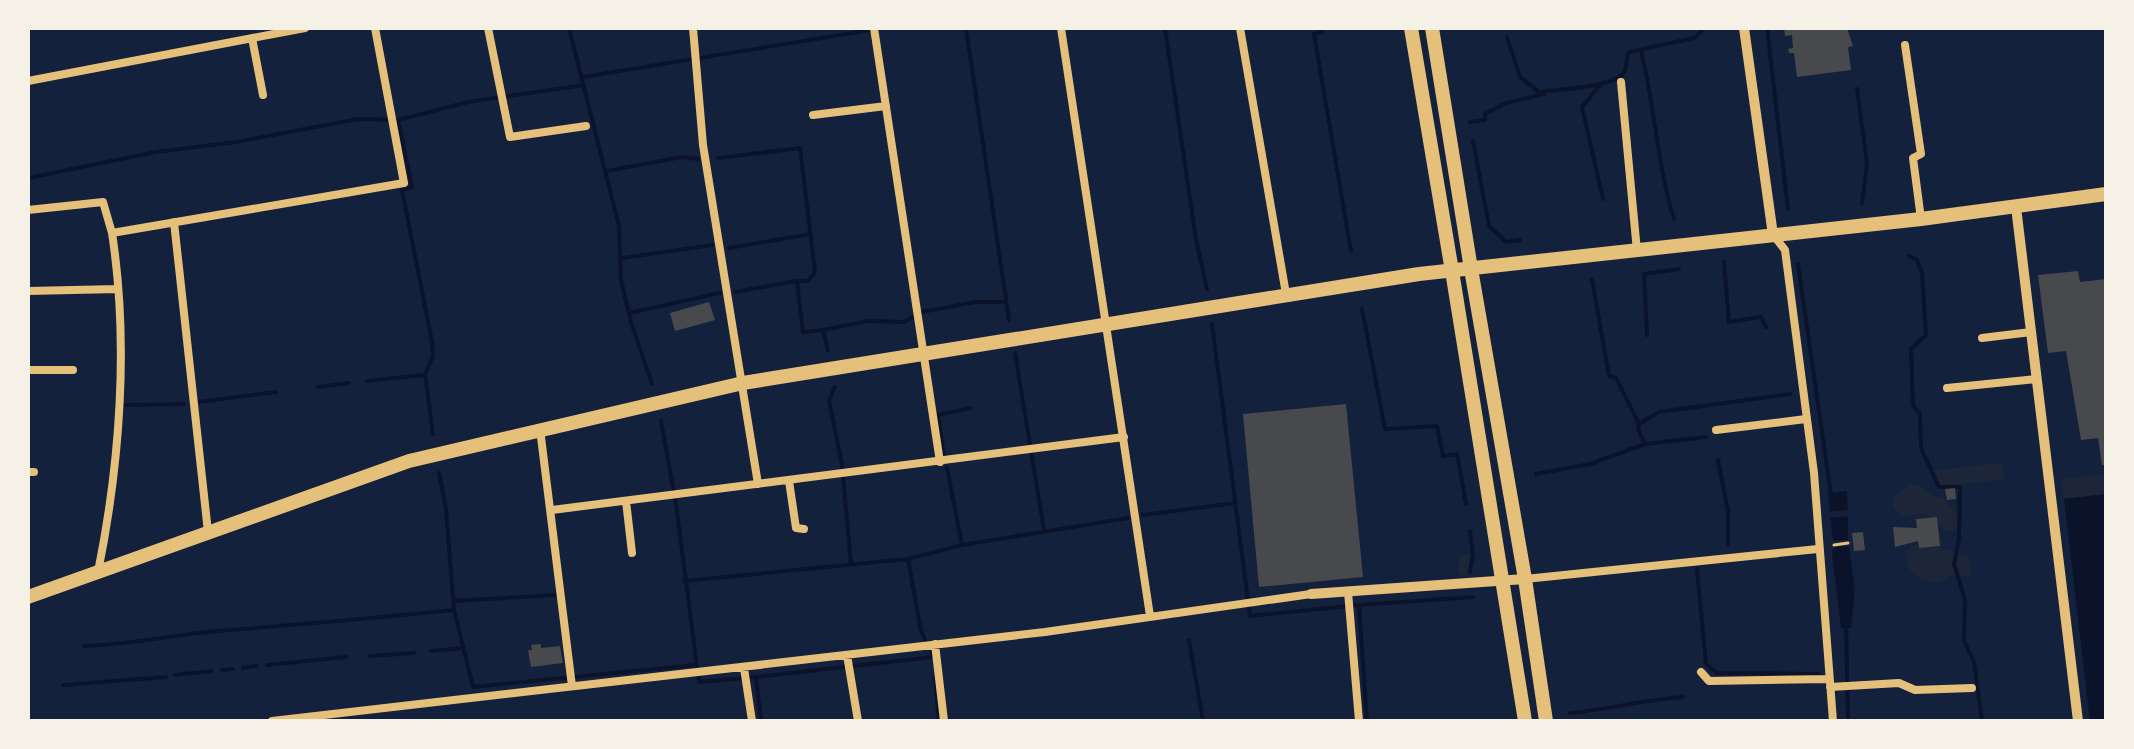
<svg xmlns="http://www.w3.org/2000/svg" width="2134" height="749" font-family="Quicksand,sans-serif">
	<style>
		.green { fill: #1d2539 }
		.water { fill: #0b132b }
		.lines { fill: none; stroke-linecap: round; stroke-linejoin: round }
		.stream { stroke: #0b132b; stroke-width: 4 }
		.building { fill: #48494c }
		.path { stroke: #e5c07b; stroke-width: 3 }
		.minor { stroke: #e5c07b; stroke-width: 8 }
		.tertiary { stroke: #e5c07b; stroke-width: 10 }
		.primary { stroke: #e5c07b; stroke-width: 14 }
		.trunk { stroke: #e5c07b; stroke-width: 14 }
	</style>
	<rect width="100%" height="100%" fill="#14213d"/>
	<path class="green" d="M1996,463L2003,466L2004,480L1940,486L1930,471Z
		M2106,474V494L2064,499L2061,479Z
		M1909,485H1920L1935,498L1943,496L1961,521L1956,530L1947,532L1926,514L1902,516L1892,508L1894,496Z
		M1925,543L1969,557L1972,576L1952,575L1938,583C1918,581 1907,574 1905,553L1912,546Z
		M1474,553L1472,574L1459,575V555Z"/>
	<path class="water" d="M1847,491L1848,510L1830,512L1828,493Z
		M2106,494V721H2090L2064,499Z
		M1848,516V540L1833,541L1830,518Z
		M1849,546L1855,590L1851,628H1841L1832,553L1834,547Z"/>
	<g class="lines">
		<path class="stream" d="M569,28L619,226L621,280L631,322L652,384
			M966,28L1009,320
			M1165,28L1196,240L1207,289
			M1322,28V32L1314,34L1351,251
			M1767,28L1788,209
			M1507,37L1520,77L1538,91
			M1641,51C1655,107 1657,164 1674,219
			M583,77L883,28
			M1601,84L1582,107L1603,199
			M1857,89L1867,164L1862,203
			M398,120L412,187L402,190L432,342L433,356L425,374L433,434
			M1470,122L1485,120V114L1506,103L1544,94L1538,92C1557,89 1616,88 1625,71C1627,65 1626,58 1629,52L1694,38L1705,28
			M1473,141L1489,226L1506,242L1520,240
			M718,158L800,148L815,272L808,281H797L803,332L823,330L828,350
			M607,171L682,157L698,159
			M28,178L156,152L236,142L358,119L398,120L468,102L584,85
			M729,248L811,234
			M1909,256L1917,260L1922,273L1926,335L1911,349L1913,405L1920,414L1921,448L1939,487H1960L1959,539L1954,564L1965,600L1964,641L1974,662L1982,721
			M623,258L712,245
			M1724,262L1729,322L1761,317L1766,327
			M1798,264L1831,495
			M1592,280L1609,376L1616,378L1639,424
			M735,292L796,281
			M1362,309L1385,429L1437,426L1443,456L1457,454L1466,504
			M922,312L975,302H1006
			M629,313L720,293
			M1212,324L1250,616L1359,605L1367,721
			M823,330L868,321L904,322L913,317
			M1647,335L1644,274L1679,269
			M1015,353L1044,530
			M367,381L424,375
			M318,387L349,383
			M835,387L829,400L842,465L851,564
			M199,402L276,392
			M124,405L184,404
			M661,421L676,504L699,682L756,677L761,721
			M1645,444L1638,429L1639,424L1659,412L1790,394
			M944,457L938,415L970,408
			M1718,460L1728,511V544
			M947,468L962,545
			M439,473L446,509L454,610L473,687L695,665
			M1536,474L1590,464L1645,444L1706,437
			M1143,515L1235,503
			M1470,531L1473,553L1470,572
			M908,559L921,631L933,656
			M1697,569L1706,664L1717,673L1818,674
			M684,581L908,559L962,545L1128,518
			M453,601L555,595
			M1359,605L1473,597
			M1846,624L1848,721
			M1189,640L1203,721
			M84,646C129,645 172,635 217,631C296,625 375,618 454,610
			M431,651L464,648
			M370,656L414,653
			M267,665L346,657
			M243,668L256,666
			M222,670L232,669
			M175,675L211,671
			M756,677L933,657
			M935,677L939,721
			M64,685L166,677
			M1570,713C1609,709 1644,700 1683,697"/>
	</g>
	<path class="building" d="M1784,28H1847L1853,46L1848,47L1851,70L1797,77L1794,53H1789L1788,49L1793,48L1792,35L1785,36Z
		M2078,271L2080,282L2106,279V465H2102L2098,438L2081,440L2066,351L2048,353L2038,275Z
		M709,302L715,320L675,331L670,313Z
		M1346,404L1363,577L1259,587L1243,414Z
		M1955,488L1956,499L1947,500L1945,489Z
		M1937,517L1940,546L1919,548L1918,541L1895,547L1893,527L1917,528L1916,519Z
		M1863,532L1865,550L1854,551L1852,533Z
		M541,644V648L560,646L563,663L531,667L528,650H532L531,645Z"/>
	<g class="lines">
		<path class="path" d="M1834,545L1848,543"/>
		<path class="minor" d="M488,28L510,137L586,126
			M693,28L703,145L758,484
			M874,28L940,462
			M1061,28L1150,616
			M1240,28L1286,294
			M252,38L263,95
			M1905,45L1921,154L1913,158L1921,219
			M28,81L305,28
			M1621,82L1637,251
			M813,115L886,106
			M28,210L103,202L112,233L404,183L375,28
			M174,222L208,532
			M1774,236L1785,250L1814,473L1833,721
			M28,291L118,289
			M1982,338L2031,332
			M28,370H73
			M1947,388L2037,379
			M540,429L572,686
			M1716,430L1806,419
			M28,472H34
			M789,481L796,528L804,529
			M626,501L632,553
			M552,510L1124,437
			M98,572C120,463 129,343 112,233
			M1525,579L1818,549
			M1348,592L1359,721
			M935,644L944,721
			M847,655L858,721
			M744,668L752,721
			M1701,672L1709,681L1829,679
			M1830,687L1899,683L1915,690L1972,688
			M272,721L1045,632L1311,594"/>
		<path class="tertiary" d="M1744,28L1773,235
			M2016,207L2078,721
			M1311,594L1525,579"/>
		<path class="primary" d="M1471,269L1525,579L1546,721
			M1452,271L1525,721"/>
		<path class="trunk" d="M1411,28L1452,271
			M1432,28L1471,269
			M28,597L409,461L743,383L1419,274L1921,219L2106,194"/>
	</g>
	<rect width="2134" height="749" fill="none" stroke="#f6f1e7" stroke-width="60"/>
</svg>
